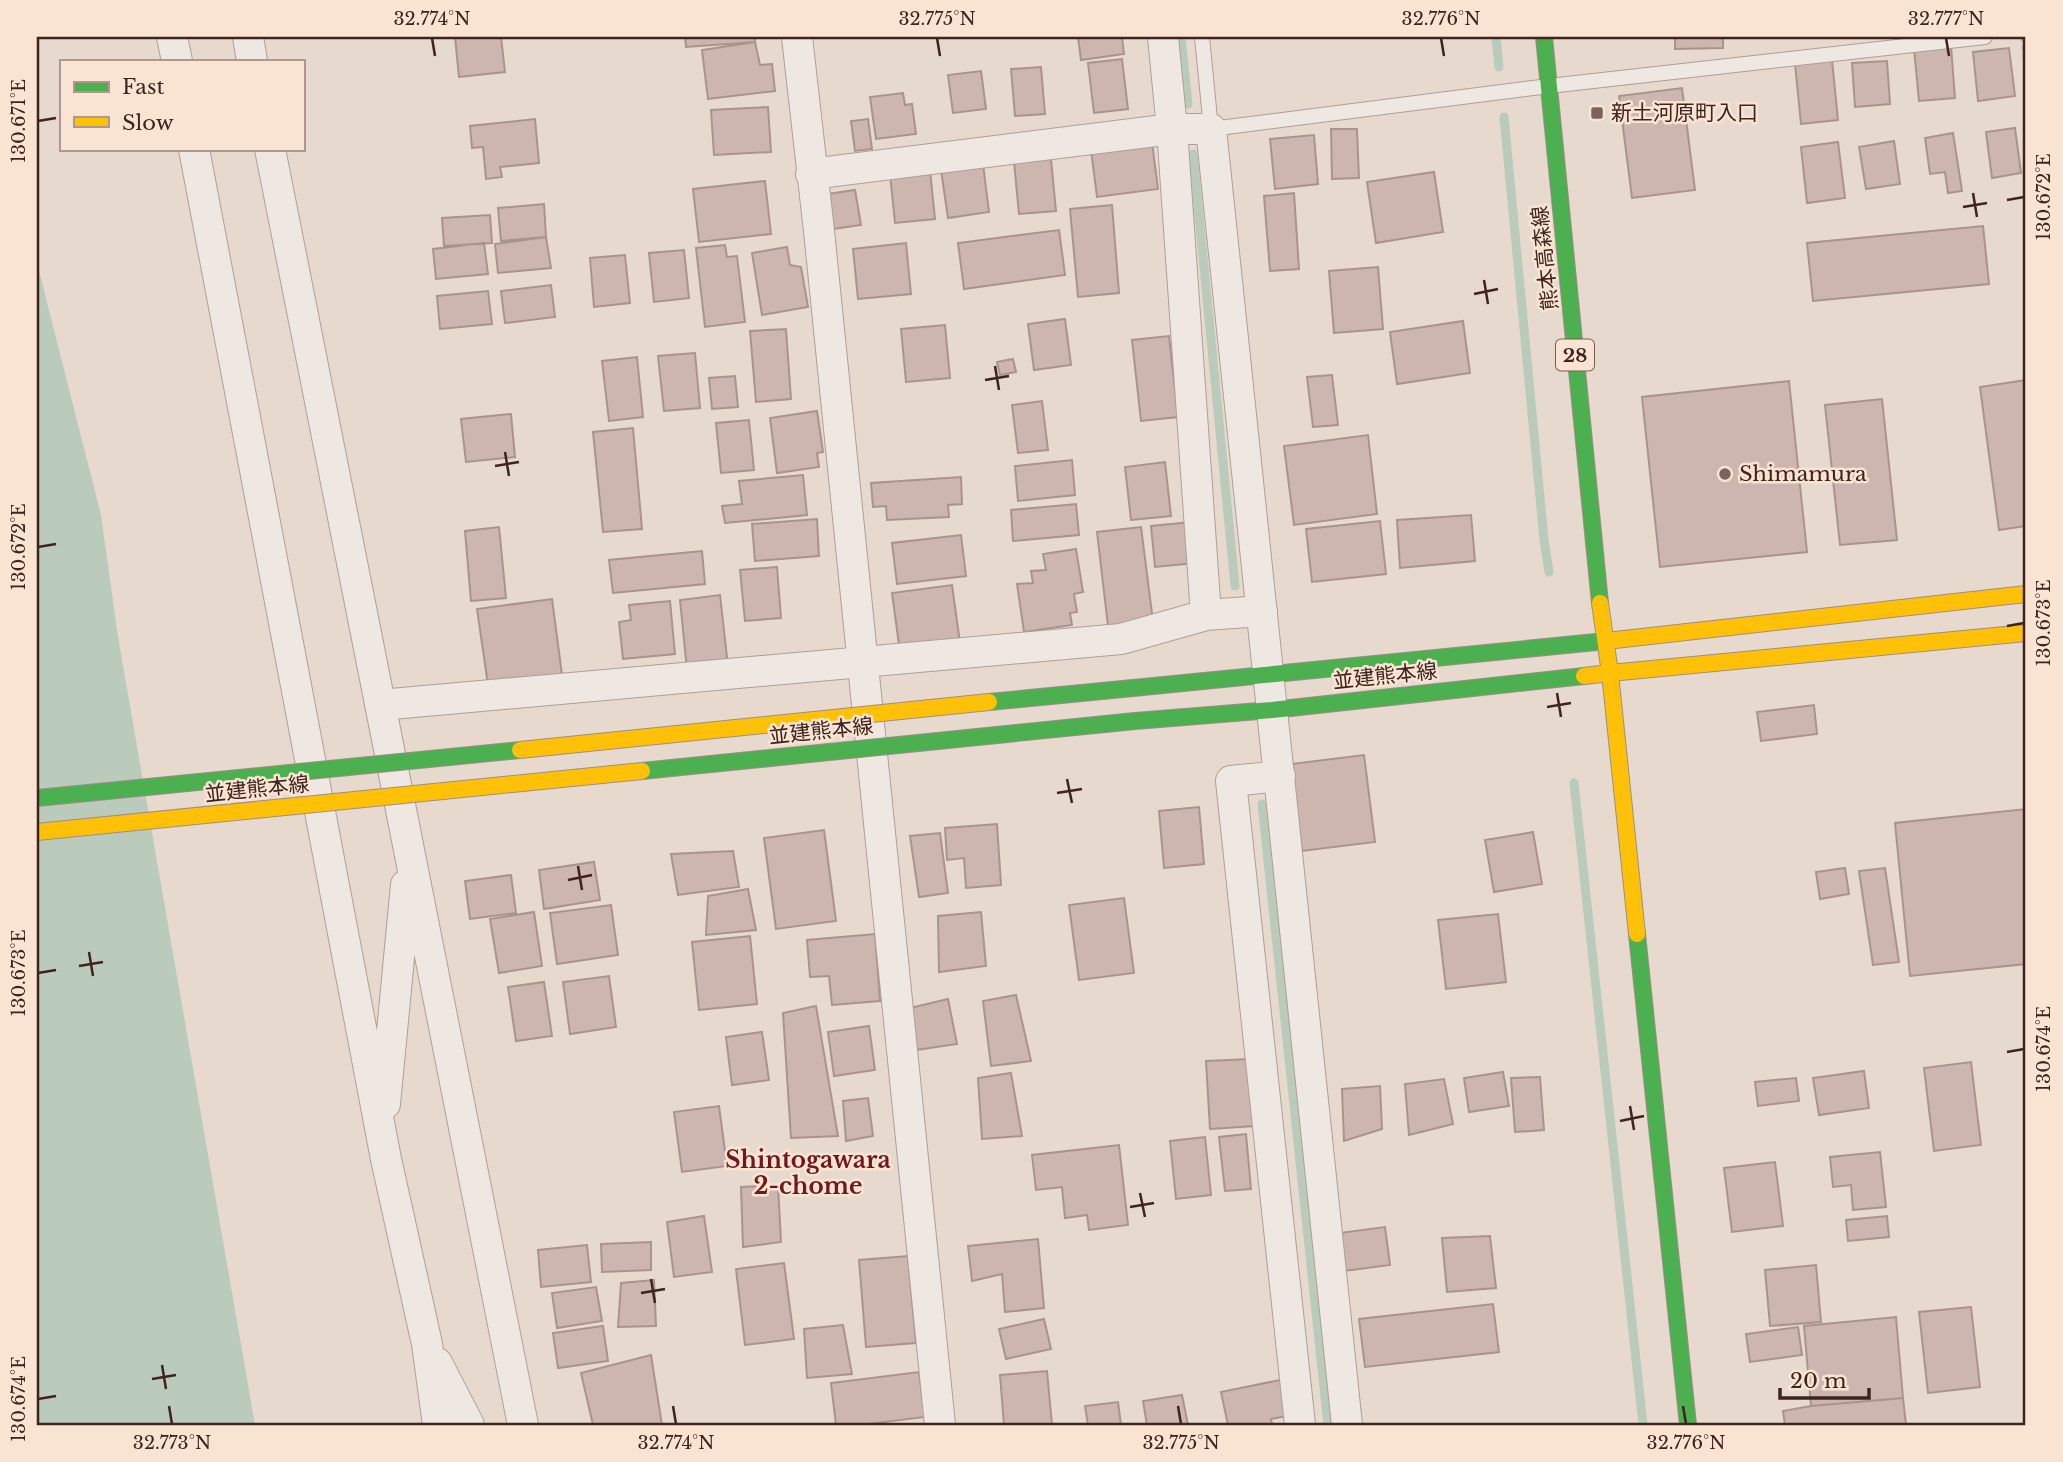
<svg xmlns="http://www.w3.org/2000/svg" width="2063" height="1462" font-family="'Libre Baskerville','Noto Sans JP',serif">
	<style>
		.water { fill: #bacbbb }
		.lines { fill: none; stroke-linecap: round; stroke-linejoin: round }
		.stream { stroke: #bacbbb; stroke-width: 9 }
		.building { fill: #ccb6af; stroke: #a9948d; stroke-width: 2 }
		.lane-casing { stroke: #ae9f97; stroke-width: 16 }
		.street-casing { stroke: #ae9f97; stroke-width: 32 }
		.fast-casing { stroke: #9d8e87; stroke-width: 18 }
		.slow-casing { stroke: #9d8e87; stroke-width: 18 }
		.path { stroke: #c9bdb7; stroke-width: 4.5; stroke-dasharray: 5 3.5; stroke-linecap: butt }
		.lane { stroke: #efe7e1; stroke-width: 14 }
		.street { stroke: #efe7e1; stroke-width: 30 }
		.fast { stroke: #4caf50; stroke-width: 16 }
		.slow { stroke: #ffc107; stroke-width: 16 }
		.fast-bridge-casing { stroke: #9d8e87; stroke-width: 18; stroke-linecap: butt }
		.slow-bridge-casing { stroke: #9d8e87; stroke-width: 18; stroke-linecap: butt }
		.fast-bridge { stroke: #4caf50; stroke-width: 16 }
		.slow-bridge { stroke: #ffc107; stroke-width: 16 }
		.ticks { fill: none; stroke: #3e241d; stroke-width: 2.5 }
		.poi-dot { fill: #7a635b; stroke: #f9e4d4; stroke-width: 2.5 }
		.labels { text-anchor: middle; stroke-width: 5; stroke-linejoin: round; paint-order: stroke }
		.shield { fill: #f9e4d4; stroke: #765e54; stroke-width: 2 }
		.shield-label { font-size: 19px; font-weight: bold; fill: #3e241d }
		.poi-label { font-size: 21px; fill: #3e241d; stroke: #f9e4d4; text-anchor: start }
		.street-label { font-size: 21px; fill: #3e241d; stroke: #f9e4d4 }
		.neighbourhood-label { font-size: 23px; font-weight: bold; fill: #70181e; stroke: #f9e4d4 }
		.neatline { fill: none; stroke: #3e241d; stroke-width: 2.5 }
		.ticks-label { font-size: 18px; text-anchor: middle; fill: #3e241d }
	</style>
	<rect width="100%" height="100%" fill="#e8d9ce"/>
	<path class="water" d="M37,263L101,515L118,637L255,1425H37Z"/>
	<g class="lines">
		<path class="stream" d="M1181,37L1188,104
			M1496,37L1499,67
			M1504,117L1544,540L1549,572
			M1193,154L1235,586
			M1574,783L1643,1425
			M1262,804L1328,1425"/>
	</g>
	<path class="building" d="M455,37H501L505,72L459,77Z
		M685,37H755V42L686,47Z
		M1078,37H1122L1124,54L1081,60Z
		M1675,37H1723V48L1675,49Z
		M755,42L760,65L772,64L775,91L708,99L702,50Z
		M1951,46L1955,98L1919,101L1914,49Z
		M2009,48L2015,96L1978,101L1973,52Z
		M1122,59L1128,109L1094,113L1088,63Z
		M1832,60L1838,120L1801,124L1795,64Z
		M1887,61L1890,104L1855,107L1852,63Z
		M1041,67L1045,114L1015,116L1011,69Z
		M981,71L986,109L953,113L948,75Z
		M1682,88L1695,190L1632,198L1619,96Z
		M903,93L905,105L912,104L916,134L876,139L870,97Z
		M768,107L771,152L714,155L711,110Z
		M535,119L539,163L500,167L502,177L486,179L483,147L472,148L470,126Z
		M868,119L872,149L855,151L851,121Z
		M2015,128L2021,173L1992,178L1986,132Z
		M1331,129H1357L1359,178L1332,179Z
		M1953,133L1962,191L1948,193L1945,172L1930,174L1925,138Z
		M1314,135L1318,184L1275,189L1270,139Z
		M1894,141L1900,184L1866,189L1859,147Z
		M1152,142L1158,189L1097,197L1091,150Z
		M1838,142L1845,198L1807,203L1801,147Z
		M1051,159L1056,211L1019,214L1014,162Z
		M983,164L989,212L948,218L941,170Z
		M930,170L935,219L895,223L890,174Z
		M1434,172L1443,232L1376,243L1367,182Z
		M765,181L771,234L699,242L693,189Z
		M855,190L861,225L819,231L814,196Z
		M1294,193L1299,269L1270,271L1264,196Z
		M544,204L546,237L501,241L498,208Z
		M1112,205L1119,293L1078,297L1070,209Z
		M490,215L492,243L444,246L442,218Z
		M1983,226L1989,284L1813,301L1807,243Z
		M1059,230L1065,275L964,289L958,243Z
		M546,237L551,268L498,273L495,244Z
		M484,243L488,274L436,279L433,249Z
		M906,243L911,294L858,299L853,249Z
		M725,245L727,257L737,256L745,322L705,327L696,248Z
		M787,247L790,265L801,267L808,307L762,315L752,253Z
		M684,250L689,298L654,302L649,253Z
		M625,255L630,303L594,307L590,258Z
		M1378,267L1383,329L1334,333L1329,271Z
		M551,285L555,317L505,323L501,291Z
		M488,291L492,324L440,329L437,296Z
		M1065,319L1071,365L1034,370L1028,324Z
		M1463,321L1470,373L1397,384L1390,332Z
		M945,325L950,378L906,382L901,329Z
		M786,329L791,399L756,402L750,331Z
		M1169,336L1178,417L1141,421L1132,340Z
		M695,353L700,408L664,411L658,356Z
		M637,357L643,417L609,421L602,361Z
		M1013,359L1016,372L1000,375L997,362Z
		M1332,375L1338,425L1313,427L1307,377Z
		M735,376L738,407L712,409L709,378Z
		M2026,380V526L1999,530L1980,387Z
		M1789,381L1807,552L1660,567L1642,397Z
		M1882,399L1897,540L1840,545L1825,405Z
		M1042,401L1048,450L1018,453L1012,405Z
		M817,411L823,452L817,453L819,467L777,473L770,418Z
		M511,414L515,457L466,462L461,419Z
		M749,420L754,470L721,473L716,423Z
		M633,428L642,529L603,532L593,432Z
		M1368,435L1377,514L1294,525L1284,446Z
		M1072,460L1075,495L1018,501L1015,466Z
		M1165,462L1171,516L1131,520L1125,467Z
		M803,475L807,515L725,523L722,506L742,504L739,481Z
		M961,477L962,504L948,505L949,517L887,520L886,506L873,507L871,483Z
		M1076,504L1079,535L1013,541L1011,510Z
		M1471,515L1475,561L1400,568L1397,520Z
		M817,519L819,556L755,561L752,524Z
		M1380,521L1386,574L1312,582L1306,529Z
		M1191,522L1195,563L1155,567L1151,526Z
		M499,527L506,598L471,601L465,531Z
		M1141,527L1153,621L1108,626L1097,532Z
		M961,535L966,576L897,584L892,543Z
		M1076,549L1083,592L1074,594L1077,612L1070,613L1072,625L1024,632L1017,584L1033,583L1031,571L1046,570L1043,554Z
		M702,551L705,584L613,593L609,560Z
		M777,567L781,618L745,621L740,570Z
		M952,585L960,643L900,652L892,593Z
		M720,595L728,666L687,670L680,600Z
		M552,599L562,675L488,685L477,609Z
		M670,601L675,654L623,659L619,622L631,620L629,605Z
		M1814,705L1817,734L1761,741L1757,712Z
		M1364,755L1375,842L1302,851L1291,764Z
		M1199,807L1204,864L1164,868L1159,811Z
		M2026,809V964L1910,976L1895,823Z
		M997,824L1001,885L966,888L964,858L947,860L945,828Z
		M824,830L836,921L776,929L764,838Z
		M1533,832L1542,884L1494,892L1485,840Z
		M940,833L948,893L919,897L910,836Z
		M733,851L739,887L678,895L671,854Z
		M594,862L600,900L544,909L539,870Z
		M1845,868L1849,894L1820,899L1816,872Z
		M1885,868L1899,962L1873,965L1859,871Z
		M511,875L516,913L470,919L465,881Z
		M748,889L756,930L706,935L708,896Z
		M1124,898L1134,973L1079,980L1069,905Z
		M611,905L618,955L557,964L550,913Z
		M534,912L542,966L499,973L490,919Z
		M981,912L986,966L939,972L938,916Z
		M1498,914L1506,982L1446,989L1438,920Z
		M875,934L880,1001L832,1005L829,976L810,977L807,940Z
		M750,936L757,1004L699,1010L692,942Z
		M609,976L616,1027L570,1034L563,982Z
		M544,982L552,1036L516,1041L508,987Z
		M1016,995L1031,1061L991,1066L983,1001Z
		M948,999L957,1044L916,1050L910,1008Z
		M816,1006L838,1136L791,1138L783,1013Z
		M869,1026L875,1070L834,1076L828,1032Z
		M762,1032L769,1080L732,1085L726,1037Z
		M1250,1059L1255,1126L1210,1129L1206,1061Z
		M1971,1062L1981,1145L1934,1151L1924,1068Z
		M1864,1071L1869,1108L1819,1115L1813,1078Z
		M1503,1072L1509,1106L1469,1112L1464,1078Z
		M1011,1073L1022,1136L982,1139L978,1078Z
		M1540,1077L1544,1130L1515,1132L1511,1078Z
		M1796,1078L1799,1101L1758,1106L1755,1082Z
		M1444,1079L1453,1124L1409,1135L1405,1084Z
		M1380,1086L1382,1129L1344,1141L1342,1089Z
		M868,1098L873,1136L846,1141L843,1101Z
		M719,1106L727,1166L682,1172L674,1112Z
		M1246,1134L1251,1189L1225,1191L1219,1137Z
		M1205,1137L1211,1195L1176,1199L1170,1141Z
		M1119,1145L1128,1225L1089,1230L1087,1215L1065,1218L1062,1187L1036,1190L1032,1155Z
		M1880,1152L1886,1207L1853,1210L1851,1185L1833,1187L1830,1157Z
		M1775,1162L1783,1226L1732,1232L1724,1168Z
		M778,1185L781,1242L743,1247L741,1187Z
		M704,1216L712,1272L674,1277L667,1222Z
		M1887,1216L1889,1237L1848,1241L1846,1220Z
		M1385,1227L1390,1265L1344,1271L1339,1233Z
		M1490,1236L1496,1288L1447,1292L1442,1238Z
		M1038,1239L1044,1308L1005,1312L1002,1274L972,1281L968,1246Z
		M651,1242V1270L602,1272L601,1244Z
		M587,1245L591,1282L541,1287L538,1250Z
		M908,1256L916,1343L866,1347L859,1260Z
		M784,1263L794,1339L745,1345L736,1269Z
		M1816,1265L1821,1322L1770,1326L1765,1270Z
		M654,1280L656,1326L618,1327L621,1283Z
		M596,1287L602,1321L557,1328L552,1293Z
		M1493,1304L1499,1352L1365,1367L1359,1319Z
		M1971,1307L1980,1387L1928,1393L1919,1312Z
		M1896,1317L1903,1398L1811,1406L1804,1326Z
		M1044,1319L1051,1349L1006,1359L999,1329Z
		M843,1325L852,1374L807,1378L804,1329Z
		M603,1326L608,1361L558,1368L553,1333Z
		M1798,1327L1802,1355L1750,1362L1746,1334Z
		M651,1355L662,1425H593L581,1373Z
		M1047,1371L1052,1425H1004L1000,1375Z
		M919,1372L925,1417L860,1425H836L831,1383Z
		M1285,1379L1292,1415L1271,1419L1272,1425H1228L1221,1392Z
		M1182,1395L1188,1425H1147L1143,1401Z
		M1903,1398L1906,1425H1785L1783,1411L1811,1406Z
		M1118,1402L1121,1425H1088L1085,1406Z"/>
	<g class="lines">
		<defs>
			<path id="lane" d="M1202,37L1211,129L1549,86L1985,37"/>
			<path id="street" d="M172,37L177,61
				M248,37L252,61
				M797,37L819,231L940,1425
				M1163,37L1172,129L1206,615
				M194,149L386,1159L427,1344L438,1425
				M270,149L523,1425
				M811,174L1172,129H1211L1347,1425
				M380,705L1121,639L1206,615L1262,611
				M1280,776L1231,781L1300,1425
				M385,1104L406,885
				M437,1363L469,1425"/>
			<path id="fast" d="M1544,37L1600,603
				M1133,688L1606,641
				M1135,721L1272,710L1584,676
				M1637,934L1688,1425"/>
			<path id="slow" d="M1600,603L1610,673L2026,633
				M1606,641L2026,594
				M1584,676L1610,673L1637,934"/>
		</defs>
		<use href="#lane" class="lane-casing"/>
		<use href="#street" class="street-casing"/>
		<use href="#fast" class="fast-casing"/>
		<use href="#slow" class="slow-casing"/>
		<path class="path" d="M2022,37L2026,65"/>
		<use href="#lane" class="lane"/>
		<use href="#street" class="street"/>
		<use href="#fast" class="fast"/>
		<use href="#slow" class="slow"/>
		<defs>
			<path id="fast-bridge" d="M989,702L1133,688
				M642,771L1135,721
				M37,798L520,750"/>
			<path id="slow-bridge" d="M520,750L989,702
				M37,832L642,771"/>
		</defs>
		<use href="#fast-bridge" class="fast-bridge-casing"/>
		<use href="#slow-bridge" class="slow-bridge-casing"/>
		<use href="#fast-bridge" class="fast-bridge"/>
		<use href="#slow-bridge" class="slow-bridge"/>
	</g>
	<path class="ticks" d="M432,38L435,56M937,38L940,56M1441,38L1444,56M1946,38L1949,56M38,121L56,118M1973,193L1977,217M2007,200L2024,197M1963,207L1987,203M1484,280L1488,304M1474,294L1498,289M995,366L999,390M985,380L1009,376M505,452L509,476M495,466L519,462M38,547L56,544M2007,626L2024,623M1557,693L1561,717M1547,707L1571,703M1067,779L1072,803M1057,793L1082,789M578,866L582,890M568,880L592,875M89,952L93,976M79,966L103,962M38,973L56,970M2007,1052L2024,1049M1630,1106L1634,1130M1620,1121L1644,1116M1140,1193L1145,1217M1130,1207L1154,1203M651,1279L655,1303M641,1293L665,1289M162,1365L166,1389M152,1379L176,1375M38,1399L56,1396M169,1406L172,1424M673,1406L676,1424M1178,1406L1181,1424M1683,1406L1686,1424"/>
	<g class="poi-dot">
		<rect x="1590" y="106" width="14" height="14" rx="3.5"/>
		<circle cx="1725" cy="474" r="7"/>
	</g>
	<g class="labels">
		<rect class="shield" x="1556" y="339.5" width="38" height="31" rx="5"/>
		<g class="shield-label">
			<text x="1575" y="362">28</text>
		</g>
		<g class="poi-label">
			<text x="1611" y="120">新土河原町入口</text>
			<text x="1739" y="481">Shimamura</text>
		</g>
		<g class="street-label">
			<text transform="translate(1545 258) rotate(-96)" y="7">熊本高森線</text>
			<text transform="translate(1385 676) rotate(-6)" y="7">並建熊本線</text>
			<text transform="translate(821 731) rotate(-6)" y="7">並建熊本線</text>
			<text transform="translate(257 789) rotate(-6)" y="7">並建熊本線</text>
		</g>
		<g class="neighbourhood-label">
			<text x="808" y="1168">Shintogawara<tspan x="808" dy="26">2-chome</tspan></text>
		</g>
	</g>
	<rect width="2063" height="1462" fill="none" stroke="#f9e4d4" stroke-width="77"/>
	<rect x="60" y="60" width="245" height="91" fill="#f9e4d4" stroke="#ae978b" stroke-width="2"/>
	<rect x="74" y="82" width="35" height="10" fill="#4caf50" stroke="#ae978b" stroke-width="2"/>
	<text x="122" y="94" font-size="21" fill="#3e241d">Fast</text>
	<rect x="74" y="117" width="35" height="10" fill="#ffc107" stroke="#ae978b" stroke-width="2"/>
	<text x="122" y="130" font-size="21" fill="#3e241d">Slow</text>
	<path d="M1780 1388v10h89v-10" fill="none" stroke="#3e241d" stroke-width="3.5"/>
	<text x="1790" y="1388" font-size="21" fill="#3e241d" stroke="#f9e4d4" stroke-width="5" paint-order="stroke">20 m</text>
	<rect x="38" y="38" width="1986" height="1386" class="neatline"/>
	<g class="ticks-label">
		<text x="432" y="25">32.774°N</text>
		<text x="937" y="25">32.775°N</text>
		<text x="1441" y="25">32.776°N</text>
		<text x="1946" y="25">32.777°N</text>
		<text transform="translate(19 121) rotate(-90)" y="6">130.671°E</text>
		<text transform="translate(2044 197) rotate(-90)" y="6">130.672°E</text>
		<text transform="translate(19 547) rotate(-90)" y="6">130.672°E</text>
		<text transform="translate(2044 623) rotate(-90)" y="6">130.673°E</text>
		<text transform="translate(19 973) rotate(-90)" y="6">130.673°E</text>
		<text transform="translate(2044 1049) rotate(-90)" y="6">130.674°E</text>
		<text transform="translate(19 1399) rotate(-90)" y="6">130.674°E</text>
		<text x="172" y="1449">32.773°N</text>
		<text x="676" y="1449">32.774°N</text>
		<text x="1181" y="1449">32.775°N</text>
		<text x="1686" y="1449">32.776°N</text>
	</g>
</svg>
